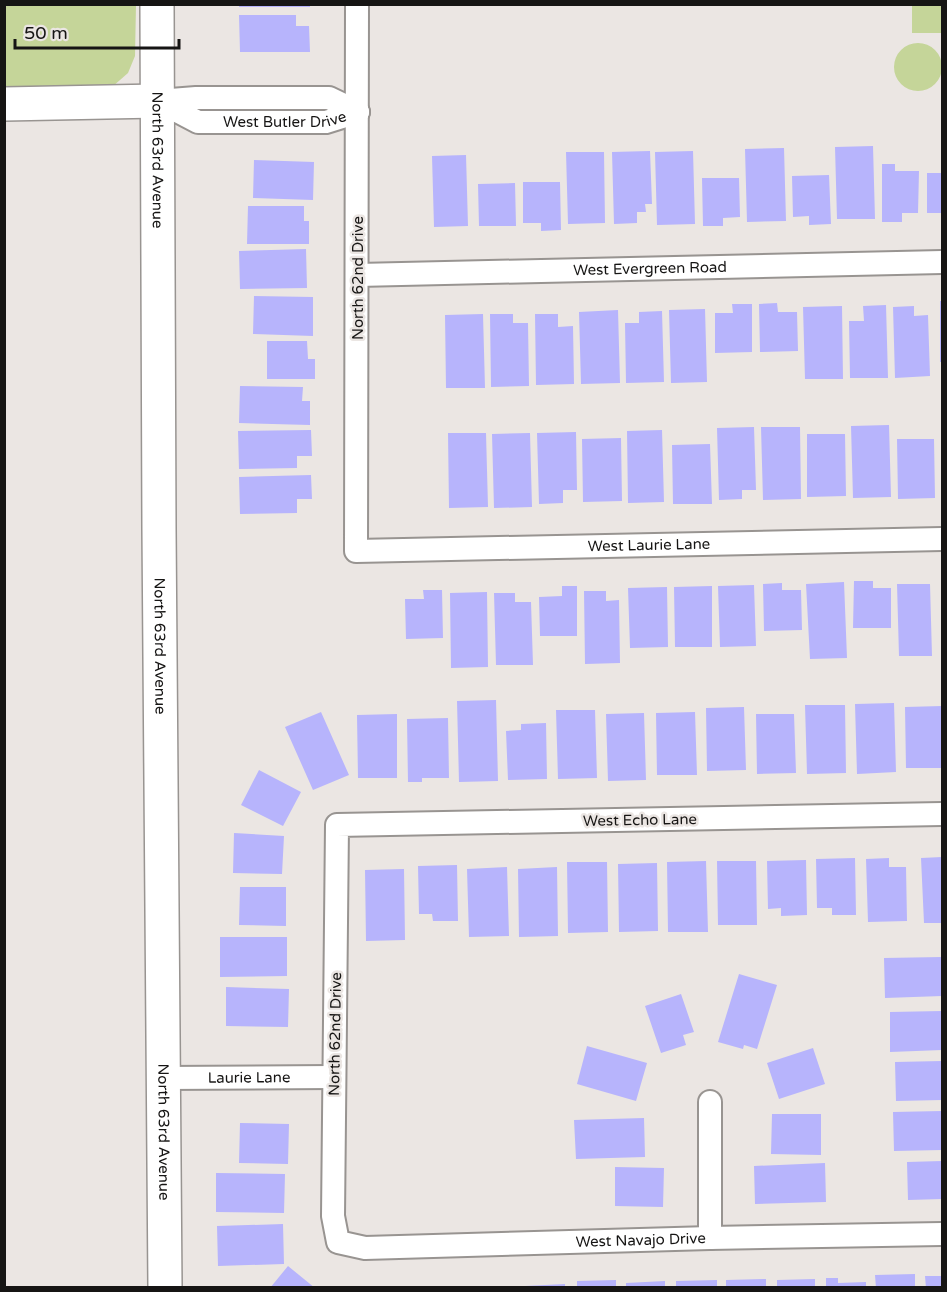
<svg xmlns="http://www.w3.org/2000/svg" width="947" height="1292" font-family="'Varela Round',sans-serif">
	<style>
		.green { fill: #c5d599 }
		.building { fill: #b7b4fc }
		.lines { fill: none; stroke-linecap: round; stroke-linejoin: round }
		.street-casing { stroke: #989491; stroke-width: 26 }
		.secondary-casing { stroke: #989491; stroke-width: 36 }
		.street { stroke: #fff; stroke-width: 22 }
		.secondary { stroke: #fff; stroke-width: 33 }
		.labels { text-anchor: middle; stroke-width: 5; stroke-linejoin: round; paint-order: stroke }
		.street-label { font-size: 15px; fill: #161514; stroke: #ebe6e3 }
	</style>
	<rect width="100%" height="100%" fill="#ebe6e3"/>
	<path class="green" d="M4,5H136L135,56L128,73L112,87L5,90Z
		M912,5H942V33H912Z
		M894 67a24 24 0 1 1 48 0a24 24 0 1 1-48 0Z"/>
	<path class="building" d="M239,4H310V7H239Z
		M239,15H296V26H309L310,52H240Z
		M873,146L875,219H837L835,147Z
		M784,148L786,221L747,222L745,149Z
		M650,151L652,204H645L646,212H637V223L614,224L612,152Z
		M693,151L695,224L657,225L655,152Z
		M566,152H604L605,223L568,224Z
		M466,155L468,226L434,227L432,156Z
		M254,160L314,162L313,200L253,198Z
		M882,164H895V171H919L918,213H902V222H882Z
		M927,173H942V213H927Z
		M829,175L831,224L809,225V216L793,217L792,176Z
		M702,178H739L740,217L723,218V226H703Z
		M523,182H560L561,230L541,231V223H523Z
		M515,183L516,226H479L478,184Z
		M248,206H304V221H309V244H247Z
		M306,249L307,288L240,289L239,251Z
		M254,296L313,297V336L253,334Z
		M940,301H942V362H940Z
		M777,303L778,312H797L798,351L760,352L759,304Z
		M732,304H752V352L715,353V313H733Z
		M886,305L888,378H850L849,321H864L863,306Z
		M842,306L843,379H805L803,307Z
		M914,306V316L928,315L930,376L895,378L893,307Z
		M705,309L707,382L671,383L669,310Z
		M618,310L620,383L581,384L579,312Z
		M662,311L664,382L626,383L625,323H639V312Z
		M483,314L485,388H446L445,315Z
		M490,314H513V323H528L529,386L491,387Z
		M535,314H558V327L573,326L574,384L536,385Z
		M267,341H307L308,359H315V379H267Z
		M240,386L303,387L302,401H310V425L239,423Z
		M889,425L891,497L853,498L851,426Z
		M754,427L756,490H742V499L719,500L717,428Z
		M761,427H800L801,499L763,500Z
		M311,430L312,456H297V468L239,469L238,431Z
		M662,430L664,502L628,503L627,431Z
		M576,432L577,490H563V503L539,504L537,433Z
		M448,433H486L488,507L449,508Z
		M530,433L532,507L494,508L492,434Z
		M807,434H845L846,496L807,497Z
		M621,438L622,501L583,502L582,439Z
		M897,439H934L935,498L898,499Z
		M710,444L712,504H673L672,445Z
		M311,475L312,499H297V513L240,514L239,477Z
		M854,581H873V588H891V628H853Z
		M844,582L847,658L810,659L806,584Z
		M782,583V590H801L802,630L764,631L763,584Z
		M897,584H930L932,656H899Z
		M754,585L756,646L720,647L718,586Z
		M562,586H577V636H540L539,597L562,596Z
		M712,586V647H675L674,587Z
		M667,587L668,647L630,648L628,588Z
		M423,590H442L443,638L406,639L405,599H424Z
		M584,591H606V601L619,600L620,663L585,664Z
		M487,592L488,667L451,668L450,593Z
		M494,593H515V602H531L533,665H496Z
		M496,700L498,781L459,782L457,701Z
		M894,703L896,772L857,774L855,704Z
		M805,705H845L846,773L807,774Z
		M942,706V768H906L905,707Z
		M744,707L746,770L707,771L706,708Z
		M556,710H595L597,778L558,779Z
		M321,712L349,775L313,790L285,727Z
		M695,712L697,775H657L656,713Z
		M644,713L646,780L608,781L606,714Z
		M397,714V778H358L357,715Z
		M756,714H794L796,773L757,774Z
		M448,718L449,778H422V782H408L407,719Z
		M546,723L547,779L508,780L506,731L521,730V724Z
		M259,770L301,792L283,826L241,805Z
		M234,833L284,836L282,874L233,873Z
		M942,857V923H924L921,858Z
		M855,858L856,915H832V908H817L816,859Z
		M889,858V867H906L907,921L868,922L866,859Z
		M806,860L807,915L781,916V908L768,909L767,861Z
		M706,861L708,932H668L667,862Z
		M717,861H756L757,925H718Z
		M567,862H607L608,932L568,933Z
		M657,863L658,931L619,932L618,864Z
		M457,865L458,921H433L432,914H419L418,866Z
		M507,867L509,936L469,937L467,869Z
		M557,867L558,936L519,937L518,869Z
		M404,869L405,940L366,941L365,870Z
		M240,887H286V926L239,925Z
		M220,937H287V976L220,977Z
		M942,957V996L885,998L884,958Z
		M739,974L777,985L757,1049L744,1045L743,1049L718,1042Z
		M226,987L289,989L288,1027L226,1026Z
		M681,994L694,1032L683,1035L686,1045L661,1053L645,1006Z
		M942,1011V1050L890,1052V1012Z
		M587,1046L647,1063L636,1101L577,1084Z
		M813,1048L825,1084L779,1099L767,1063Z
		M942,1061V1100L896,1101L895,1062Z
		M942,1111V1150L894,1151L893,1112Z
		M772,1114H821V1155L771,1154Z
		M644,1118L645,1157L576,1159L574,1120Z
		M240,1123L289,1124L288,1164L239,1163Z
		M942,1161V1199L908,1200L907,1162Z
		M825,1163L826,1202L755,1204L754,1166Z
		M615,1167L664,1168L663,1207L615,1206Z
		M216,1173L285,1174L284,1213L216,1212Z
		M283,1224L284,1264L218,1266L217,1226Z
		M288,1266L315,1288H270Z
		M915,1274V1288H876L875,1275Z
		M925,1276H942V1288H926Z
		M826,1278H838V1283L866,1282V1288H826Z
		M766,1279V1288H726V1280Z
		M815,1279V1288H777V1280Z
		M616,1280V1288H577V1281Z
		M717,1280V1288H676V1281Z
		M665,1281V1288H626V1283Z
		M565,1284V1288H525V1286Z"/>
	<g class="lines">
		<defs>
			<g id="street">
				<path id="s1" d="M357,4L356,551L942,539"/>
				<path id="s2" d="M158,101L198,122H326L358,112"/>
				<path d="M158,101L196,98H329L358,112"/>
				<path id="s3" d="M358,275L942,262"/>
				<path id="s4" d="M942,814L337,825L333,1216L338,1242L365,1248L710,1238L942,1234"/>
				<path id="s5" d="M163,1078L334,1077"/>
				<path d="M710,1102V1238"/>
			</g>
			<g id="secondary">
				<path id="s6" d="M157,4L159,529L165,1288"/>
				<path d="M4,104L158,101"/>
			</g>
		</defs>
		<use href="#street" class="street-casing"/>
		<use href="#secondary" class="secondary-casing"/>
		<use href="#street" class="street"/>
		<use href="#secondary" class="secondary"/>
	</g>
	<g class="labels">
		<g class="street-label">
			<text dy="5" stroke="none"><textPath href="#s2" startOffset="132">West Butler Drive</textPath></text>
			<text dy="5" stroke="none"><textPath href="#s6" startOffset="156">North 63rd Avenue</textPath></text>
			<text dy="5" stroke="none"><textPath href="#s3" startOffset="292">West Evergreen Road</textPath></text>
			<text transform="translate(358 278) rotate(-90)" y="5">North 62nd Drive</text>
			<text dy="5" stroke="none"><textPath href="#s1" startOffset="840">West Laurie Lane</textPath></text>
			<text dy="5" stroke="none"><textPath href="#s6" startOffset="642">North 63rd Avenue</textPath></text>
			<text transform="translate(640 820) rotate(-1)" y="5">West Echo Lane</text>
			<text transform="translate(335 1034) rotate(-89)" y="5">North 62nd Drive</text>
			<text dy="5" stroke="none"><textPath href="#s5" startOffset="86">Laurie Lane</textPath></text>
			<text dy="5" stroke="none"><textPath href="#s6" startOffset="1128">North 63rd Avenue</textPath></text>
			<text dy="5" stroke="none"><textPath href="#s4" startOffset="1326">West Navajo Drive</textPath></text>
		</g>
	</g>
	<rect width="947" height="1292" fill="none" stroke="#161514" stroke-width="12"/>
	<path d="M15 39v9h164v-9" fill="none" stroke="#161514" stroke-width="3"/>
	<text x="24" y="39" font-size="18" fill="#161514" stroke="#ebe6e3" stroke-width="4.5" paint-order="stroke">50 m</text>
</svg>
